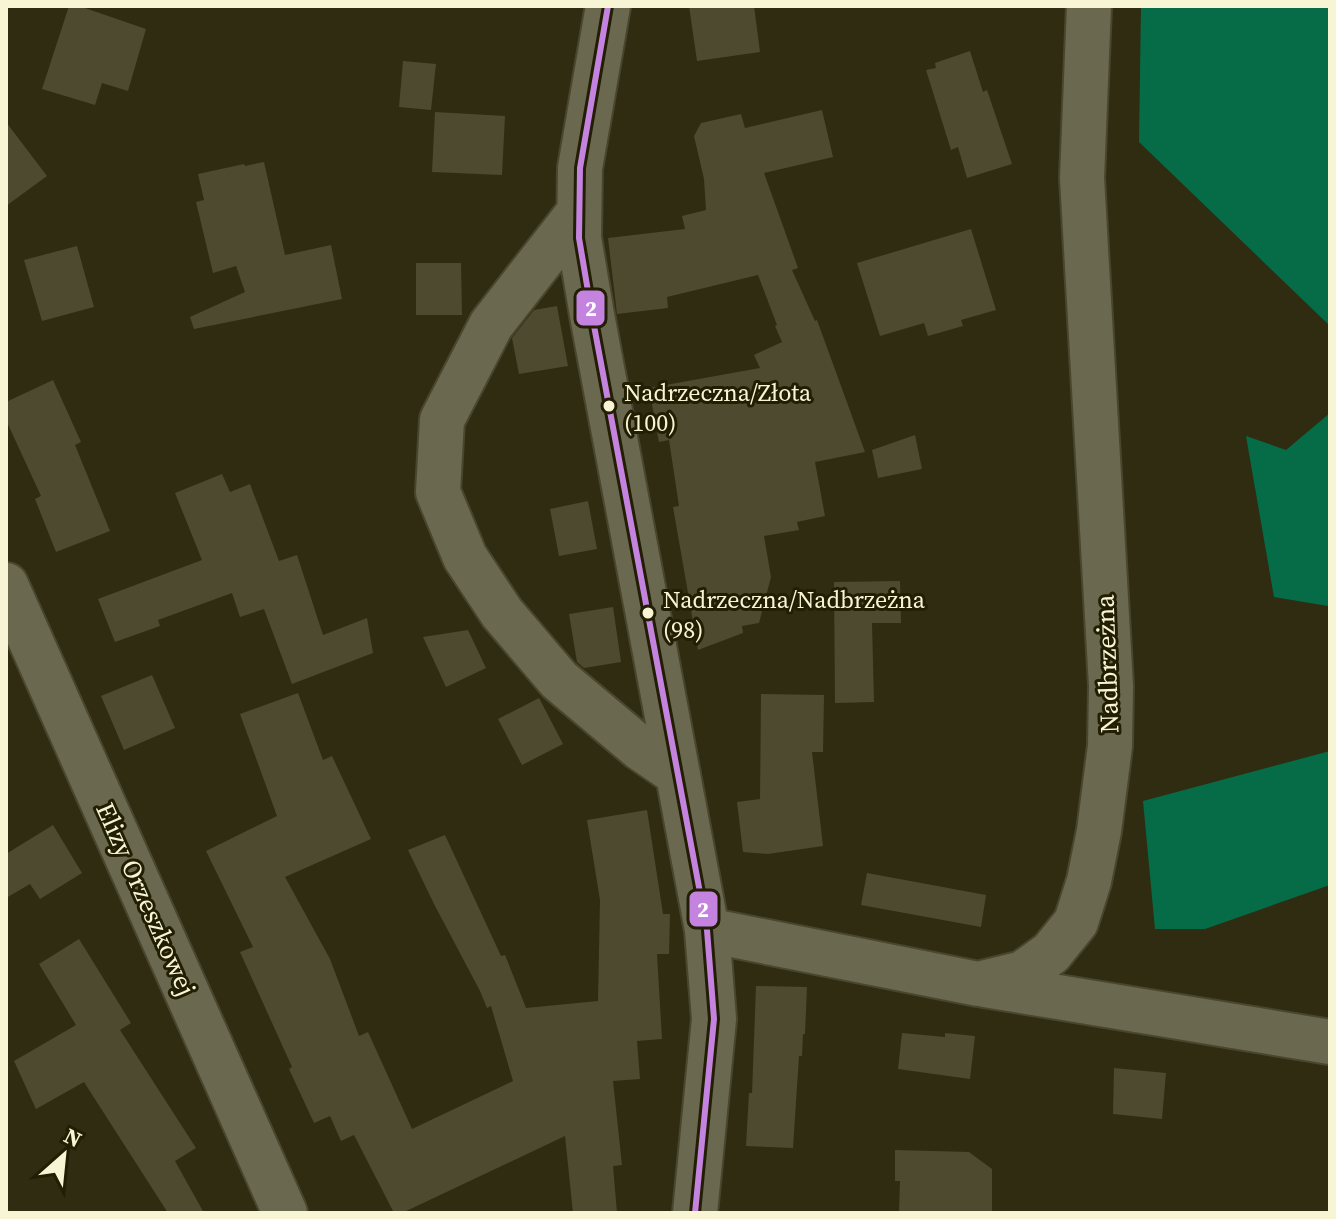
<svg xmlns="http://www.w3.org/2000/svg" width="1336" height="1219" font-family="'Source Serif 4',serif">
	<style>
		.forest { fill: #066c47 }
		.building { fill: #4d4a30 }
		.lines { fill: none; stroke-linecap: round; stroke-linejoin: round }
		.minor-casing { stroke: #49462f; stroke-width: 48 }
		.minor { stroke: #6b6850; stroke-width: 44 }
		.bus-1-casing { stroke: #211e04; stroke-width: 12 }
		.bus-1 { stroke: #c483df; stroke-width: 6 }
		.bus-dot { fill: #f8f5d5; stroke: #211e04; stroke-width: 3 }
		.labels { text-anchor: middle; stroke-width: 6; stroke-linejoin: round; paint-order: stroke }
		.bus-label { font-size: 24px; fill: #f8f5d5; stroke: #211e04; text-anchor: start }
		.street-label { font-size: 26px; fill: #f8f5d5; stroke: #211e04 }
		.line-badge { stroke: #211e04; stroke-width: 3 }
		.badge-label { font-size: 22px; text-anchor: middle; font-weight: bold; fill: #fff }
	</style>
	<rect width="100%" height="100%" fill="#302c11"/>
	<path class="forest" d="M1141,6H1330V326L1139,142Z
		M1330,413V683L1328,606L1274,597L1246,436L1286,450Z
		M1330,751V885L1205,929H1155L1143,801Z"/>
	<path class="building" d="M69,6H79L146,29L128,91L102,83L95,105L42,89Z
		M689,6H754L760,52L697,61Z
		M970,51L983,92L987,90L1012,164L967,178L958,147L951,150L926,70L936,68L935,63Z
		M403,61L436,64L431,110L399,107Z
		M822,110L833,157L764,173L798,268L792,270L815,321L817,320L865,452L815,462L825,516L797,522L799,530L764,536L771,577L759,623L742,626L743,633L698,650L673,507L679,506L669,440L659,442L649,388L760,368L754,355L782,342L775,326L777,325L758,275L667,297L668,308L617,314L608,238L685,229L682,216L706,210L704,179L694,136L701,123L741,114L745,128Z
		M435,112L505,116L502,175L432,172Z
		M6,122L47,176L6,206Z
		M264,162L285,255L331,245L342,299L194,329L190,317L245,292L236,266L213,273L196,202L204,200L198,174L244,164L245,166Z
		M971,229L996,310L961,320L963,326L928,336L924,323L880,336L857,263Z
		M77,246L94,307L42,321L24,260Z
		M416,263H461L462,315H416Z
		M557,306L568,366L519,374L512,338L534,310Z
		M53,380L81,442L75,445L110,531L56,552L35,499L41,496L6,420V402Z
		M915,435L922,469L878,478L872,450Z
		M222,474L230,492L250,484L279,561L297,555L323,635L367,618L373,653L292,684L264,609L240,617L232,593L158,620L160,626L115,642L98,599L202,560L175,493Z
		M588,501L597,549L559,556L550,509Z
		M900,581L901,623H872L874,702L835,703L834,582Z
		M613,607L621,662L584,668L577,662L569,614Z
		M468,630L486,668L446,687L423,637Z
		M152,675L175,728L124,750L101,696Z
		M298,693L323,760L332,756L371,839L285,877L330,959L359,1036L368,1032L412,1129L513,1081L491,1006L487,1008L480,991L434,904L408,850L445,835L501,956L505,955L526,1008L598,1001L600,900L587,820L647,810L663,914H670L669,954H657L662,1039L637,1041L640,1079L613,1081L622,1165L613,1166L617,1213H573L565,1136L402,1213H394L354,1135L341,1141L330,1116L314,1123L289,1069L292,1067L240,952L253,947L206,851L277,816L240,714Z
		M761,694L824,695L823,752H812L823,846L768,854L743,852L737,802L760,799Z
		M539,698L563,744L522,765L498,719Z
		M53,825L82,873L40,899L30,884L6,898V854Z
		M867,873L986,895L981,927L861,905Z
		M79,939L131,1023L120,1030L196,1148L175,1161L204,1213H168L84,1082L36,1109L14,1061L76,1025L39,964Z
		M756,986L807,987L805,1034H803L802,1056H799L793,1148L746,1146L749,1093H752Z
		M902,1033L945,1037V1033L975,1036L970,1079L898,1069Z
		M1114,1068L1166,1073L1162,1119L1113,1114Z
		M895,1150L969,1152L992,1169V1213L899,1212L900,1181H895Z"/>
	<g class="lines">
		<defs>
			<path id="minor" d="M608,6L580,168L579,238L592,315L707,930L714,1019L695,1213
				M579,212L491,325L442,420L438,492L465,557L502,613L559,680L640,748L678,774
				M6,585L285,1213
				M707,930L978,984L1023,973L1051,953L1076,922L1089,881L1099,831L1110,746L1111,686L1082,178L1089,6
				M985,985L1330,1042"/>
		</defs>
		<use href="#minor" class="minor-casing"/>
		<use href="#minor" class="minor"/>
		<defs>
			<path id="bus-1" d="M608,6L580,168L579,238L592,315L707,930L714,1019L695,1213"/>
		</defs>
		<use href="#bus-1" class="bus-1-casing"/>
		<use href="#bus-1" class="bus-1"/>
	</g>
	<g class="bus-dot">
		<circle cx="609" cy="406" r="7"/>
		<circle cx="648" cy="613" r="7"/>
	</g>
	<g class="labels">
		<g class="bus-label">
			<text x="624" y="401">Nadrzeczna/Złota<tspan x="624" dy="30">(100)</tspan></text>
			<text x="663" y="608">Nadrzeczna/Nadbrzeżna<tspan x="663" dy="30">(98)</tspan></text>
		</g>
		<g class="street-label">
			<text transform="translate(1107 664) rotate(-92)" y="9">Nadbrzeżna</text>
			<text transform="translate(146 899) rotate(66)" y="9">Elizy Orzeszkowej</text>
		</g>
	</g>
	<g class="line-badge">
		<rect x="575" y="289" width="31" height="38" rx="8" fill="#c483df"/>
		<rect x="688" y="890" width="31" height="38" rx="8" fill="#c483df"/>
	</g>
	<g class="badge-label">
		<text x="591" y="316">2</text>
		<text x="703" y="917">2</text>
	</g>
	<rect width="1336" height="1219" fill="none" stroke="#f8f5d5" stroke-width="16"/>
	<g transform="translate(64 1155) rotate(27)" stroke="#211e04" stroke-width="6" paint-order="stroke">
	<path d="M0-6L14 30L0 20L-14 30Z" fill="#f8f5d5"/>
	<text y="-12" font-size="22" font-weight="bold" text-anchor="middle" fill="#f8f5d5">N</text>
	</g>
</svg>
